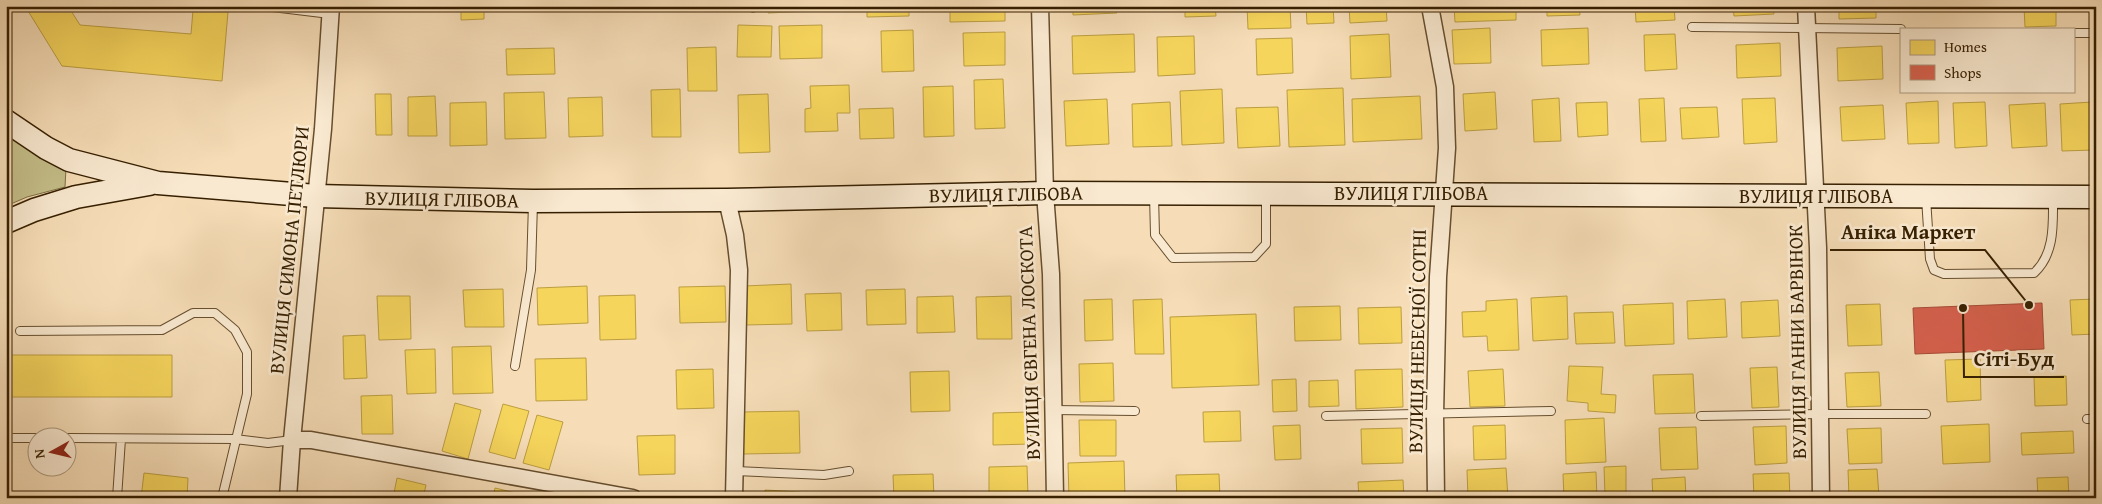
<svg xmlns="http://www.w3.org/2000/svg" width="2102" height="504" font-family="'Gentium Book Plus',serif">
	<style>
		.green { fill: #c4be89; stroke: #7d6e44 }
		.homes { fill: #f6d55c; stroke: #bc9e40 }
		.shops { fill: #d6604d; stroke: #a64c36 }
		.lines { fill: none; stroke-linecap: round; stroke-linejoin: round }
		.lane-casing { stroke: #664e2e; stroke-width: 10 }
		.street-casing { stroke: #664e2e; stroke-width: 19 }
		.secondary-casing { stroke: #361f00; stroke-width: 25 }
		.lane { stroke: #f9e9d0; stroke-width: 8 }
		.street { stroke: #f9e9d0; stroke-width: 16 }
		.secondary { stroke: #f9e9d0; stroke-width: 22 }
		.labels { text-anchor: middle; stroke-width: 5; stroke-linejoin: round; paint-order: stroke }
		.street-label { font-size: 20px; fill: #361f00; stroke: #f9e9d0 }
		.leader { fill: none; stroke: #361f00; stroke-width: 2 }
		.callout-dot { fill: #361f00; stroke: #f9e9d0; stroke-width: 2 }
		.callout-label { font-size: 21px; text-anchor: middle; font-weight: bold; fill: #361f00; stroke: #f9e9d0; stroke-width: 5; stroke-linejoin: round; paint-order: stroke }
	</style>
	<rect width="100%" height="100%" fill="#f6ddb7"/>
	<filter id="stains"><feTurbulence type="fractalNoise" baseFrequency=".004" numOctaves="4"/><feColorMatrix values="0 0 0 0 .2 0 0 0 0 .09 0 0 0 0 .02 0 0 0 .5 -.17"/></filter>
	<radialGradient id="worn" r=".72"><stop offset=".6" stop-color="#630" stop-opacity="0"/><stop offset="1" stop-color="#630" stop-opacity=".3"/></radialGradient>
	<path class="green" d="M6,133L66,168L65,187L27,197L6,206Z"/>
	<path class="homes" d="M25,6H68L80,25L191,34L193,10L228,12L222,81L62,66Z
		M461,6H484V19L461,20Z
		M768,6H814V11L768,13Z
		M867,6H909V16L867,17Z
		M950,6H1005V21L950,22Z
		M1073,6H1116L1117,13L1073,15Z
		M1185,6H1215L1216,16L1185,17Z
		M1247,6H1290L1291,28L1248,29Z
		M1306,6H1333L1334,23L1307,24Z
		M1349,6H1386L1387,21L1350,23Z
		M1454,6H1516V20L1455,22Z
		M1547,6H1579L1580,15L1547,16Z
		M1635,6H1674L1675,20L1636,22Z
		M1733,6H1773L1774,14L1734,16Z
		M1839,6H1876V18L1839,19Z
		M2024,6H2056V26L2025,27Z
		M738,25L772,26L771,57H737Z
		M822,25V58L780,59L779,26Z
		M1490,28L1491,63L1454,64L1452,30Z
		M1588,28L1589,64L1542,66L1541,30Z
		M913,30L914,71L882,72L881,31Z
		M1005,32V65L964,66L963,33Z
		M1134,34L1135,72L1073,74L1072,36Z
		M1389,34L1391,77L1351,79L1350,36Z
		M1675,34L1677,69L1645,71L1644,35Z
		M1194,36L1195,74L1158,76L1157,37Z
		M1292,38L1293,73L1257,75L1256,39Z
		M1780,43L1781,76L1737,78L1736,45Z
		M1882,46L1883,79L1838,81L1837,48Z
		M716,47L717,91H688L687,48Z
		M554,48L555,74L507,75L506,49Z
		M1003,79L1005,128L975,129L974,80Z
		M849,85L850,113H837L838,131L805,132V109L811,108L810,86Z
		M953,86L954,136L924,137L923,87Z
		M1343,88L1345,145L1289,147L1287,90Z
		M680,89L681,137H652L651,90Z
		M1222,89L1224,143L1182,145L1180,91Z
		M544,92L546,138L505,139L504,93Z
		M1495,92L1497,129L1465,131L1463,94Z
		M375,94H391L392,135H376Z
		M768,94L770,152L739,153L738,95Z
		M435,96L437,136H408V97Z
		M1420,96L1422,139L1353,142L1352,99Z
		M602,97L603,136L569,137L568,98Z
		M1559,98L1561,141L1534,142L1532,100Z
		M1664,98L1666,141L1641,142L1639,99Z
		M1775,98L1777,142L1744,144L1742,99Z
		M1107,99L1109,144L1066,146L1064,101Z
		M1938,101L1939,143L1908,144L1906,103Z
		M486,102L487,145L450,146V103Z
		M1170,102L1172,146L1133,147L1132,104Z
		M1607,102L1608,135L1578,137L1576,103Z
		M1985,102L1987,146L1955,148L1953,103Z
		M2092,102L2094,150L2062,151L2060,104Z
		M2045,103L2047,146L2012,148L2009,105Z
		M1883,105L1885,139L1842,141L1840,107Z
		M1278,107L1280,146L1238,148L1236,108Z
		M1717,107L1719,137L1682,139L1680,108Z
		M893,108L894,138L860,139L859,109Z
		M791,284L792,324L745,325L744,286Z
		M587,286L588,323L538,325L537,288Z
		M725,286L726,322L680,323L679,287Z
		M503,289L504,327H465L463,290Z
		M905,289L906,324L867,325L866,290Z
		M841,293L842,330L807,331L805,294Z
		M635,295L636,339L600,340L599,296Z
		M377,296H410L411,339L379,340Z
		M953,296L955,332L917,333V297Z
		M1011,296L1012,339H977L976,297Z
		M1567,296L1568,339L1533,341L1531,298Z
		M1112,299L1113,340L1085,341L1084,300Z
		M1162,299L1164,354H1135L1133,300Z
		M1517,299L1519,350L1488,351L1487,336L1463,337L1462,312L1486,311V301Z
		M1725,299L1727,337L1688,339L1687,301Z
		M2096,299V334L2072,335L2070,300Z
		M1778,300L1780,336L1742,338L1741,302Z
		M1673,303L1674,344L1625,346L1623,305Z
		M1880,304L1882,345L1848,346L1846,305Z
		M1340,306L1341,340L1295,341L1294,307Z
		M1401,307L1402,343L1359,344L1358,308Z
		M1613,312L1615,343L1576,344L1574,313Z
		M1256,314L1259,385L1172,388L1170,317Z
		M365,335L367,378L344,379L343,336Z
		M491,346L493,393L453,394L452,347Z
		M435,349L436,393L407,394L405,350Z
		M6,355H172V397H6Z
		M586,358L587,400L536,401L535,359Z
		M1980,359L1981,400L1947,402L1945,360Z
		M1113,363L1114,401L1080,402L1079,364Z
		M1569,366L1603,367L1601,394L1616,395L1615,413L1588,411V403L1567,401Z
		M1777,367L1779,407L1752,408L1750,368Z
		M713,369L714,408L677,409L676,370Z
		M1402,369L1403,407L1356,409L1355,370Z
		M1503,369L1505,406L1470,407L1468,371Z
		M949,371L950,411L911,412L910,372Z
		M1879,372L1881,406L1847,407L1845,373Z
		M1693,374L1695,413L1655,414L1653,375Z
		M2066,376L2067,405L2035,406L2034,377Z
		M1296,379L1297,411L1273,412L1272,380Z
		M1338,380L1339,406L1309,407V381Z
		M392,395L393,434H362L361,396Z
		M455,403L481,410L468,459L442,451Z
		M503,404L529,411L515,459L489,452Z
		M799,411L800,453L743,454L742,412Z
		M1240,411L1241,441L1204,442L1203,412Z
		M1030,412L1031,444L993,445V413Z
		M537,415L563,422L549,470L523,463Z
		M1604,418L1606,462L1566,464L1565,420Z
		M1079,420H1116V456H1080Z
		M1989,424L1990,462L1943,464L1941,426Z
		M1300,425L1301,459L1275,460L1273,426Z
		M1505,425L1506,459L1474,460L1473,426Z
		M1786,426L1787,463L1755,465L1753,427Z
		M1696,427L1698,469L1661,470L1659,428Z
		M1402,428L1403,463L1362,464L1361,429Z
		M1881,428L1882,463L1849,464L1847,429Z
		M2073,431L2074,453L2022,455L2021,433Z
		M675,435V474L639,475L637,436Z
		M1124,461L1125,498H1069L1068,463Z
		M1027,466L1028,495L989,496V467Z
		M1626,466V494L1605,495L1604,467Z
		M1506,468L1508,498H1468L1467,470Z
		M1877,469L1879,496L1849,497L1848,470Z
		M1596,472L1597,498H1564L1563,474Z
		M144,473L188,478L187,498H141Z
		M1789,473L1790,498H1754L1753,474Z
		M933,474L934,498H894L893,475Z
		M1219,474L1220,498H1177L1176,475Z
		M1685,477L1686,498H1653L1652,479Z
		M2068,477L2069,498H2038L2037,478Z
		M397,478L426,485L423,498H393Z
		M1403,480L1404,498H1359L1358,482Z
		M495,488L524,495L523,498H493Z
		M765,490L800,492V498H765Z"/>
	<path class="shops" d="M2042,303L2044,349L1915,354L1913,308Z"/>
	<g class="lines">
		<defs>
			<path id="lane" d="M264,6L330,14
				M753,8V6
				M1692,27L1901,29
				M2075,33H2096
				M1154,195L1155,235L1173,258L1254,257L1266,244V196
				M1926,198L1930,259L1934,270L1944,274L2034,273C2055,254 2053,224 2053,198
				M20,331L162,330L193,313H215L235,330L247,352V394L222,498
				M515,366L531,270L533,203
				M1053,410L1135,411
				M1326,416L1551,411
				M1701,416L1819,414H1926
				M2087,419H2096
				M12,438H38
				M68,438L235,439L268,443L292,440
				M736,471L824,475L849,471
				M117,498L121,439"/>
			<path id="street" d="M1040,6L1045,193L1051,274L1055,498
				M1430,6L1445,87L1447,148L1438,277L1435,415L1436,498
				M1806,6L1818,248L1821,498
				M727,200L735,235L739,270L734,498
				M292,440H311L633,498
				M288,498L292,440L323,129L331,6"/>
			<path id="secondary" d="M6,121L46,148L69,160L158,183L316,196L533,201L727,200L1045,193L2096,197
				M6,222L34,210L76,197L149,184"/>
		</defs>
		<use href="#lane" class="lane-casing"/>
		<use href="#street" class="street-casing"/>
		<use href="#secondary" class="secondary-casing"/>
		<use href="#lane" class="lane"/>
		<use href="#street" class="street"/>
		<use href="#secondary" class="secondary"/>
	</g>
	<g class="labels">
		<g class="street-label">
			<text x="1411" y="200">ВУЛИЦЯ ГЛІБОВА</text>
			<text transform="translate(1006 194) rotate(-1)" y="7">ВУЛИЦЯ ГЛІБОВА</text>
			<text x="1816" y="203">ВУЛИЦЯ ГЛІБОВА</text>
			<text transform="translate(442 199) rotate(1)" y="7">ВУЛИЦЯ ГЛІБОВА</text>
			<text transform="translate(289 250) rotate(-84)" y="7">ВУЛИЦЯ СИМОНА ПЕТЛЮРИ</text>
			<text transform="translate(1417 341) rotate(-89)" y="7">ВУЛИЦЯ НЕБЕСНОЇ СОТНІ</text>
			<text transform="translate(1797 342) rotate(-91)" y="7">ВУЛИЦЯ ГАННИ БАРВІНОК</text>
			<text transform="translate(1029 343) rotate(-92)" y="7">ВУЛИЦЯ ЄВГЕНА ЛОСКОТА</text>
		</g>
	</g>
	<path class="leader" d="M2029 305L1985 250H1830M1963 308L1964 377H2064"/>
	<g class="callout-dot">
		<circle cx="2029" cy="305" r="5"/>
		<circle cx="1963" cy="308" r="5"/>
	</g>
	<g class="callout-label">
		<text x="1908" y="239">Аніка Маркет</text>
		<text x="2014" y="366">Сіті-Буд</text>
	</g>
	<rect width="2102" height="504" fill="none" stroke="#f6ddb7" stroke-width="25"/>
	<rect x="8" y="8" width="2087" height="489" fill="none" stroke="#361f00" stroke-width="2.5"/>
	<rect x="12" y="12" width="2077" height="479" fill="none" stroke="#361f00"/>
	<rect x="1900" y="28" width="175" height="65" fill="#f9e9d0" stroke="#ab987d"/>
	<rect x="1910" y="40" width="25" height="15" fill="#f6d55c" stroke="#ab987d"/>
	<text x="1944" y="52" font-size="15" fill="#361f00">Homes</text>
	<rect x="1910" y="65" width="25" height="15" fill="#d6604d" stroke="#ab987d"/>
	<text x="1944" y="78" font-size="15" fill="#361f00">Shops</text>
	<g transform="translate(52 452) rotate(262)"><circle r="24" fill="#f9e9d0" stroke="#ab987d"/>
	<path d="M0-4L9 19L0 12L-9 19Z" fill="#8f2418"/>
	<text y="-8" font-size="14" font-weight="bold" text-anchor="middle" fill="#361f00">N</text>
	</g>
	<rect width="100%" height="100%" filter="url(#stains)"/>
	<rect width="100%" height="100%" fill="url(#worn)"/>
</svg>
